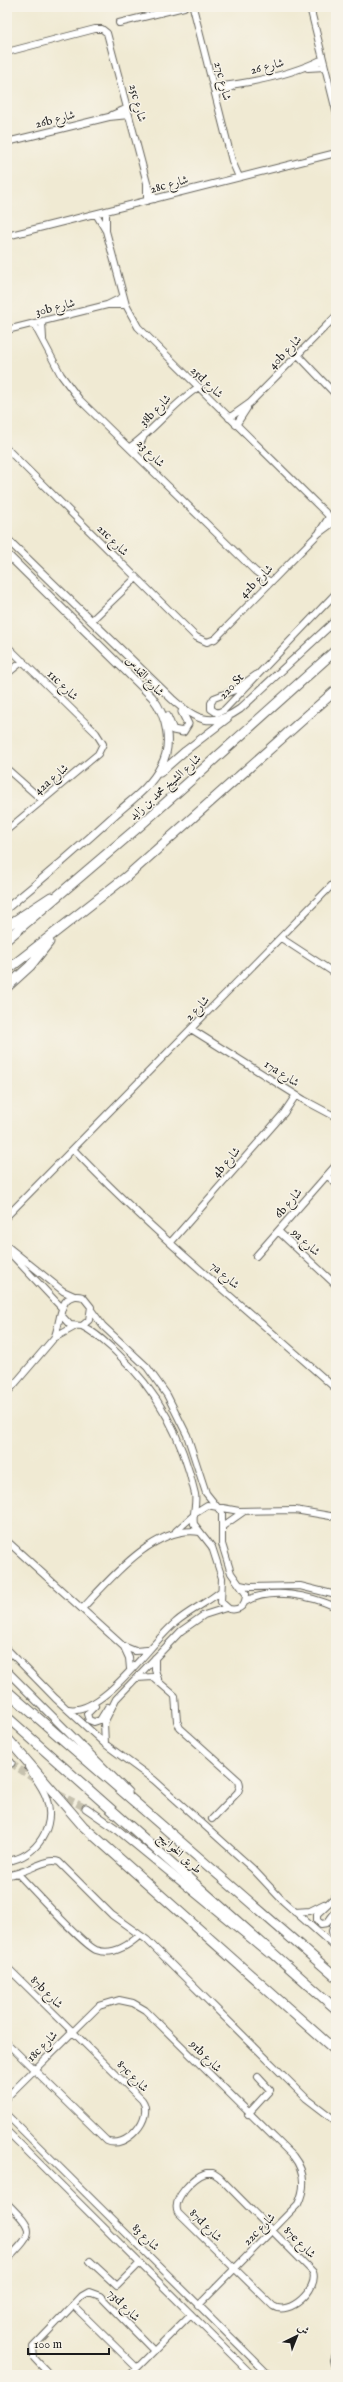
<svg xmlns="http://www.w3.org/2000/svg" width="343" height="2382" font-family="'IM FELL English',Amiri,serif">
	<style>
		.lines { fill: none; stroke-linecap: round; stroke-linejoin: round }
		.major-tunnel { stroke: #c6c1ae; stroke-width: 7; stroke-dasharray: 7 3.5; stroke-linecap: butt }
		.minor-casing { stroke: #66645c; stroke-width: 8 }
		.major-casing { stroke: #66645c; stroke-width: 9 }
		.highway-casing { stroke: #66645c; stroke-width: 11 }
		.minor { stroke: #fff; stroke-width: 6 }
		.major { stroke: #fff; stroke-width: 7 }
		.highway { stroke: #fff; stroke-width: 9 }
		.labels { text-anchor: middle; stroke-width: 3; stroke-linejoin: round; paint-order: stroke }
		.street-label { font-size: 12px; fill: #1c1c1c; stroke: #f7f3e8 }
	</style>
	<rect width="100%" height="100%" fill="#f7f3e8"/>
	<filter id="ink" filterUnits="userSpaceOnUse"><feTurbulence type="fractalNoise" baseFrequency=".025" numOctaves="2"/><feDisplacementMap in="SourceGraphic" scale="8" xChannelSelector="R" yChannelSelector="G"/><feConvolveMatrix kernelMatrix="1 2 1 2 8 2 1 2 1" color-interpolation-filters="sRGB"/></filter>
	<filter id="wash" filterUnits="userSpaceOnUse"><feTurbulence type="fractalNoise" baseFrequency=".012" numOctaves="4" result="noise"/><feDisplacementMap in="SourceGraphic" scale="16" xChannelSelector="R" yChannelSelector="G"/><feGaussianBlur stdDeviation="0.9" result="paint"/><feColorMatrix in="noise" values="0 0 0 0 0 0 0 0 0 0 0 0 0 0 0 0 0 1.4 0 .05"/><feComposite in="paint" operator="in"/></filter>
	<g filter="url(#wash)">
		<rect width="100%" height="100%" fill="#f0ead3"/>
	</g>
	<g filter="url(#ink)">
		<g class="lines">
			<path class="major-tunnel" d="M11,1763L38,1782
				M58,1794L86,1808"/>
			<defs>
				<path id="minor" d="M193,7L232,161L239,177
					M310,7L336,111
					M119,23L184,7
					M7,52L95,29H102L107,33L147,183V201
					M308,68L325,67
					M214,87C250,83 289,76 323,59
					M215,94L232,87
					M112,115L128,108
					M7,142L109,117L129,115
					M147,183L155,199
					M96,214L106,231L126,305L138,327L336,523
					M106,231V212
					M7,236L336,153
					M107,305H126
					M42,322L43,339
					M34,324L61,375L79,399L255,571L270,582
					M7,330L107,305L123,297
					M298,355L336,395
					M229,418L250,403L336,316
					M236,425L247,408
					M130,447C154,430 172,405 197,388
					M7,449L196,637L207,642L215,639L319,533L334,522
					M135,453L143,438
					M320,531L329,517
					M91,621L136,578
					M7,646L96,733L103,744L98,754L7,830
					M7,674L23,661
					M256,675L235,690L214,698L211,703V709L217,713L224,710L336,593
					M7,769L42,800
					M281,938L336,974
					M191,1029L304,1100L336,1117
					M73,1149C155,1235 248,1310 336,1389
					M327,1175L336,1184
					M7,1216L336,881
					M278,1231L336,1285
					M171,1242L284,1113L296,1095
					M7,1246L63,1291L74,1296
					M10,1253L61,1307
					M256,1256L336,1165
					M82,1326C95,1332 105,1342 116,1352C159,1392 182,1437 195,1494C197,1505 192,1514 194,1524L212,1547L222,1578L221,1602L229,1609C240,1611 246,1605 246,1594L231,1573L222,1544V1513L206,1493L187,1435L167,1395L147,1367L103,1326L92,1311
					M54,1338C62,1323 57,1290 83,1297L91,1307L89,1320L82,1326L70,1325L61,1315
					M7,1393L54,1338L74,1327
					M196,1512L207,1505L239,1511L295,1510L336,1517
					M223,1526L243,1512
					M176,1531L194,1515
					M7,1541L123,1646L135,1651L147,1650
					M240,1585L250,1587L300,1586L336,1595
					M245,1602C270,1586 311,1596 336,1607
					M82,1609C110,1579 155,1524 200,1532
					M124,1647L129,1658L130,1669
					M7,1649L55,1698L105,1744L154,1780L253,1869L283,1901L336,1948
					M155,1658V1670L158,1679
					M137,1678L153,1677L175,1696L177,1721L180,1728L239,1781L240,1786L238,1792L212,1819
					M95,1706L87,1714L89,1720L94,1722L100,1720L108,1707
					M68,1709C103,1716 150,1643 176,1622C190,1610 207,1603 221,1591
					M105,1744L104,1723L116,1699L181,1631L204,1615L226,1608
					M7,1861C37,1857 57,1826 46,1797C42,1786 34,1777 28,1767
					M18,1874C31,1887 83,1945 96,1950C113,1956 128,1946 140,1935
					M7,1875C26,1874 46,1857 59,1862L112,1915L147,1940L306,2098L336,2121
					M336,1896L317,1914V1920L321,1924L327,1923L336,1911
					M295,1912L310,1911L324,1904
					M335,1946L332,1931L336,1917
					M7,1967L142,2100C155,2118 125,2150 107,2141L7,2043
					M7,2097L99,2006L119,2000L133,2003L145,2010L293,2156C305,2171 306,2187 298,2204L198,2306
					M248,2114L270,2090L258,2077
					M7,2115L269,2375
					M7,2131L252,2375
					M206,2173H213L219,2177L313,2272C319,2289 289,2317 273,2306L178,2213C171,2199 194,2177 206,2173Z
					M7,2203C35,2231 35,2231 7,2260
					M90,2261L117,2286L140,2263
					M73,2305L137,2368
					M336,2354L334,2360L336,2368
					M50,2375L34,2358L33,2347L82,2296L89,2292L100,2296L154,2351
					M130,2375L191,2314"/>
				<path id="major" d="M7,539L172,699C194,719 212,729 240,709L336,620
					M7,554L152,697C167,716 173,745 161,766C152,785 133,799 118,812C82,845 45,877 7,908
					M167,716L173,730L183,732L188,724L182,712
					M160,773L185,751L228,718
					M7,1671L128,1792
					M7,1759L11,1763
					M86,1808L118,1830L268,1953"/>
				<path id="highway" d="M7,926L51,897
					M7,939L142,824L336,650
					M7,970L126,877L336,690
					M7,987L30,966L49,942
					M7,1691L336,1977
					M7,1717L336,2009
					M7,1738L83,1826L336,2051"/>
			</defs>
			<use href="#minor" class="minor-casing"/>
			<use href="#major" class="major-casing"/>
			<use href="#highway" class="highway-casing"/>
			<use href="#minor" class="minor"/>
			<use href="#major" class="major"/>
			<use href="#highway" class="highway"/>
		</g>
	</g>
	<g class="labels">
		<g class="street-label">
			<text transform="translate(267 66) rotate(-14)" y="4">شارع 26</text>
			<text transform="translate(223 81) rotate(76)" y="4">27c شارع</text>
			<text transform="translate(138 103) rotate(76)" y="4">25c شارع</text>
			<text transform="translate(55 119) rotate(-14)" y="4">26b شارع</text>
			<text transform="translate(169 184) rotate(-15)" y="4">28c شارع</text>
			<text transform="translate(55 307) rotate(-14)" y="4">30b شارع</text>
			<text transform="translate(285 352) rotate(-46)" y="4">40b شارع</text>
			<text transform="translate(207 382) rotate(44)" y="4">25d شارع</text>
			<text transform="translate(155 410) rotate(-45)" y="4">38b شارع</text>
			<text transform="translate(151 453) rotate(45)" y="4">شارع 23</text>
			<text transform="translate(113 540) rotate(45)" y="4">21c شارع</text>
			<text transform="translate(256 581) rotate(-45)" y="4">42b شارع</text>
			<text transform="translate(145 676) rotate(47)" y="4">شارع القدس</text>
			<text transform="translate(63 685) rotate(44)" y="4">11c شارع</text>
			<text transform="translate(231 686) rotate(-47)" y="4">220 St</text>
			<text transform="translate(51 779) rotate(-40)" y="4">42a شارع</text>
			<text transform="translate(165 787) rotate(-42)" y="4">شارع الشيخ محمد بن زايد</text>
			<text transform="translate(197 1008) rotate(-46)" y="4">شارع 2</text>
			<text transform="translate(282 1073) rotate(33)" y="4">17a شارع</text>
			<text transform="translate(226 1162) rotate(-49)" y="4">4b شارع</text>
			<text transform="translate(288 1203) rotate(-49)" y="4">6b شارع</text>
			<text transform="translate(306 1242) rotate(43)" y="4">9a شارع</text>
			<text transform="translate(225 1275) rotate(42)" y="4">7a شارع</text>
			<text transform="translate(180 1853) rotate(42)" y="4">طريق الخوانيج</text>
			<text transform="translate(47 1992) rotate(45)" y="4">87b شارع</text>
			<text transform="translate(42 2046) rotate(-45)" y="4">18c شارع</text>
			<text transform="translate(206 2056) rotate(45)" y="4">91b شارع</text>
			<text transform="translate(133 2076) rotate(45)" y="4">87c شارع</text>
			<text transform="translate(206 2225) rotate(45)" y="4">87d شارع</text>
			<text transform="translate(259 2229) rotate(-45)" y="4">22c شارع</text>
			<text transform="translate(146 2237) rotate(45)" y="4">شارع 83</text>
			<text transform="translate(300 2242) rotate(45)" y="4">87e شارع</text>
			<text transform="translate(124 2305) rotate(45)" y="4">73d شارع</text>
		</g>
	</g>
	<rect width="343" height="2382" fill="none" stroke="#f7f3e8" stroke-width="24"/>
	<g transform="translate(297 2336) rotate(43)" stroke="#f7f3e8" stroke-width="3" paint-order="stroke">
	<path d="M0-3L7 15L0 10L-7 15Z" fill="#1c1c1c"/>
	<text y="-6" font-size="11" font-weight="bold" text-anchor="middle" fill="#1c1c1c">ش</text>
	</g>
	<path d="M28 2348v6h81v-6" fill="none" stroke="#1c1c1c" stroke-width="2"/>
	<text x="34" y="2348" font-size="12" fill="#1c1c1c" stroke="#f7f3e8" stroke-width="3" paint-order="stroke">100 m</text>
</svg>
